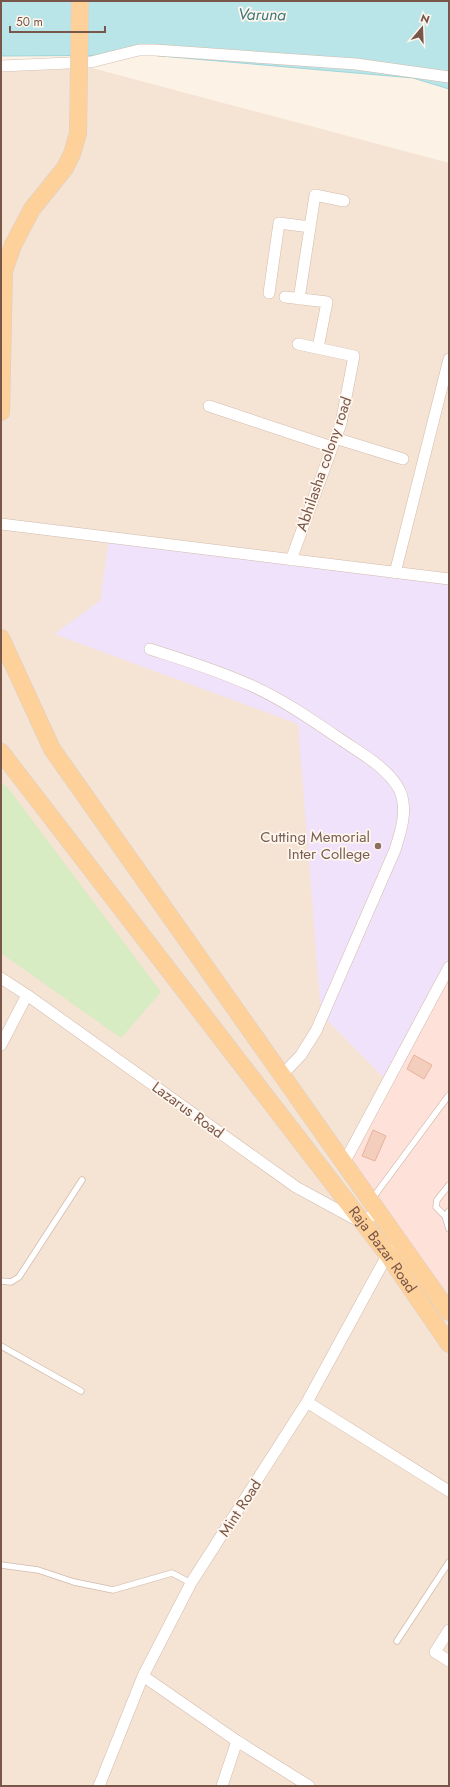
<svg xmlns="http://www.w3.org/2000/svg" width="450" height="1787" font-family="Jost,sans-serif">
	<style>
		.residential { fill: #f5e3d3 }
		.commercial { fill: #fee1d9 }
		.education { fill: #efe2fa }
		.park { fill: #d7ecc3 }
		.water { fill: #b9e5e8; stroke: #9ed6da }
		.building { fill: #f4cebc; stroke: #e7b29b }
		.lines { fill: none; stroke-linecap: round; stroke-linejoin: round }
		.service-casing { stroke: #d2bbad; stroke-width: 7 }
		.minor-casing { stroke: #d2bbad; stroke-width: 12 }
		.primary-casing { stroke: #d9d0cc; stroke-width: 18 }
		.service { stroke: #fff; stroke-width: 5.5 }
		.minor { stroke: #fff; stroke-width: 11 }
		.primary { stroke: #fed19b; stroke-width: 17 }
		.primary-bridge-casing { stroke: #d9d0cc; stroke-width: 18; stroke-linecap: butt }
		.primary-bridge { stroke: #fed19b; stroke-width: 17 }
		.education-dot { fill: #8d6e63; stroke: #fff6ed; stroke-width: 1.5 }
		.labels { text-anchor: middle; stroke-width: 3.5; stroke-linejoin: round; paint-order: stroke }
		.street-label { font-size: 15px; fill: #785649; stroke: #fff6ed }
		.education-label { font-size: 15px; fill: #785e54; stroke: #fff6ed; text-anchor: end }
		.water-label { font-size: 16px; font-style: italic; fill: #3c787e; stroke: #fff6ed }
	</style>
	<rect width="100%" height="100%" fill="#fdf2e6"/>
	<path class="residential" d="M92,68L449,163V1786H1V72Z"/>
	<path class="commercial" d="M449,979V1293L344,1163Z"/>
	<path class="education" d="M109,538L449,579V967L388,1082L321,1014L298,724L54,634L100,601Z"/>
	<path class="park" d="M1,783L8,788L161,992L121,1038L1,953Z"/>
	<path class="water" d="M1,1H449V89L413,78L149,55L1,56Z"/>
	<path class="building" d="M414,1055L432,1065L424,1079L407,1069Z
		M373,1130L386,1136L375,1161L362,1156Z"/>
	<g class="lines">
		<defs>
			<path id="service" d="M372,1199L449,1095
				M449,1211L445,1216L449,1229
				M445,1216L436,1207L437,1200L449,1185
				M1,1281L11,1282L19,1277L82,1180
				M1,1346L81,1391
				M1,1565L38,1570L74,1582L113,1590L172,1573L191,1583
				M397,1641L449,1562"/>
			<path id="minor" d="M1,66L91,62L139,50H155L356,64L449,77
				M269,293L279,223L310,227
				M285,297L327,302L318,348
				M299,299L315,195L344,201
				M209,406L332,447
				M335,438L403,459
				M1,524L449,579
				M291,560L341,423L354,356L298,344
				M395,573L449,359
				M150,649C184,660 217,670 250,685C284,700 315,722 346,743C364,755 390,770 400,791C408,810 401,831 395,850L316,1031L301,1055L282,1075
				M1,978L27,995L296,1187L362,1223L378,1211
				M1,1045L27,995
				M344,1163L449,967
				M307,1402L449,1491
				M449,1630L435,1652L449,1661
				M143,1676L237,1741L309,1786
				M99,1786L143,1676L191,1583L307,1402L390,1250
				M222,1786L237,1741"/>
			<g id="primary">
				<path d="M1,412L4,271L13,245L32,209L65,168L72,154L78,133"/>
				<path d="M1,638L52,749L449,1312"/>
				<path id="s1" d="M1,752L388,1255L449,1344"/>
			</g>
		</defs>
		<use href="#service" class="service-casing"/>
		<use href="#minor" class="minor-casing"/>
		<use href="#primary" class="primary-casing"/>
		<use href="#service" class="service"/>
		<use href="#minor" class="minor"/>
		<use href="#primary" class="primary"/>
		<defs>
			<path id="primary-bridge" d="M78,133L80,1"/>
		</defs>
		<use href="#primary-bridge" class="primary-bridge-casing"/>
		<use href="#primary-bridge" class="primary-bridge"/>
	</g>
	<circle class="education-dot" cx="378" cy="846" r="4"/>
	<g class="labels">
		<g class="street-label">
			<text transform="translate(324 464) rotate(-71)" y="5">Abhilasha colony road</text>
			<text transform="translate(188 1110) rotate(36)" y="5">Lazarus Road</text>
			<text dy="5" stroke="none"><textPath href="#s1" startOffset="627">Raja Bazar Road</textPath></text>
			<text transform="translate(240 1508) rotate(-57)" y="5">Mint Road</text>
		</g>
		<g class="education-label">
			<text x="370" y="842">Cutting Memorial<tspan x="370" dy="17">Inter College</tspan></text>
		</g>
		<g class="water-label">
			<text transform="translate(262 14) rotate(1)" y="6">Varuna</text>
		</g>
	</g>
	<rect width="450" height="1787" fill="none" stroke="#785649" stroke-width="4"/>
	<g transform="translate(422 28) rotate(19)" stroke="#fff6ed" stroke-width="3" paint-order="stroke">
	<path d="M0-3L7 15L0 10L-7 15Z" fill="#785649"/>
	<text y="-6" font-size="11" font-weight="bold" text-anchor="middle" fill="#785649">N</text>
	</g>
	<path d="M10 26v6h95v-6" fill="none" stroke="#785649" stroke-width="2"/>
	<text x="16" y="26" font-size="12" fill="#785649" stroke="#fff6ed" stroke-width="3" paint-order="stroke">50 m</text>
</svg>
